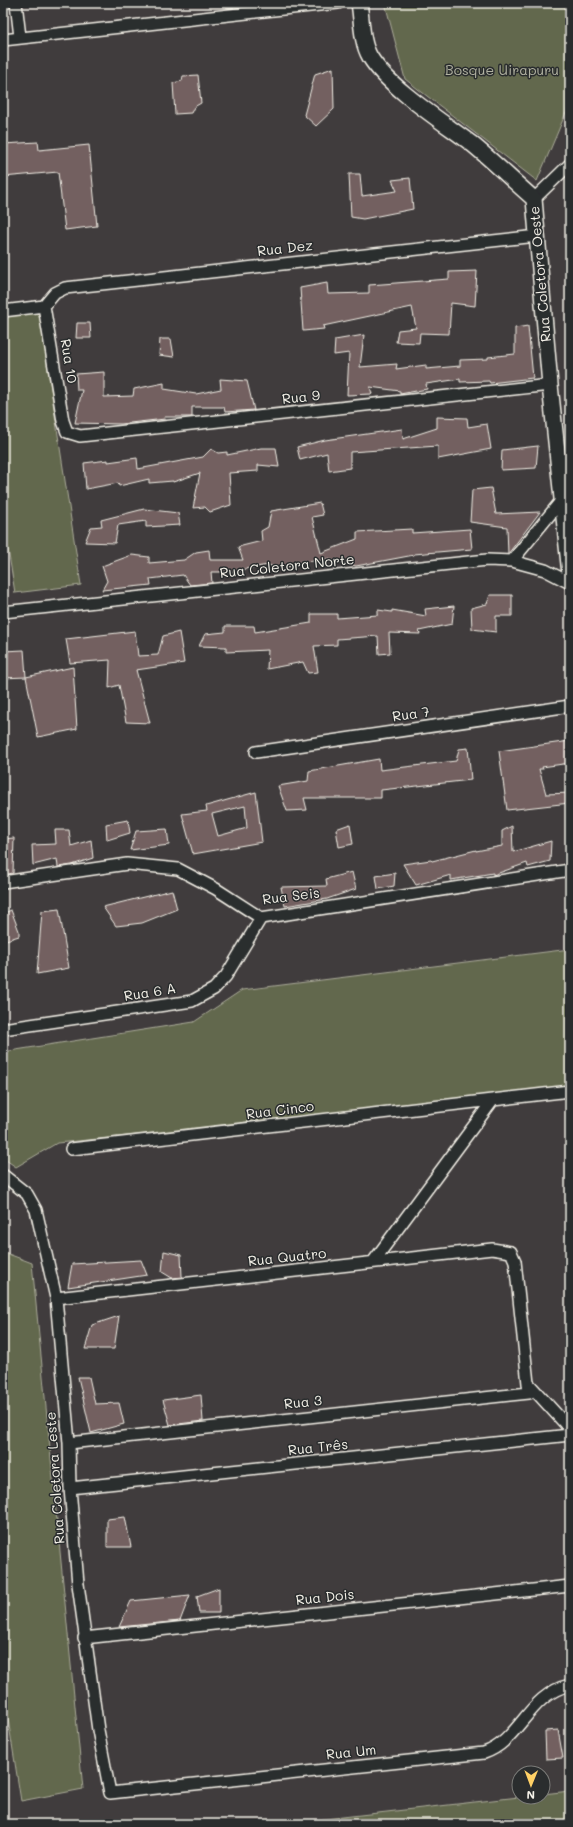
<svg xmlns="http://www.w3.org/2000/svg" width="573" height="1827" font-family="Mali,sans-serif">
	<style>
		.green { fill: #62674d; stroke: #abac9a }
		.building { fill: #736060; stroke: #f4f1e8; fill-rule: evenodd }
		.lines { fill: none; stroke-linecap: round; stroke-linejoin: round }
		.street-casing { stroke: #f4f1e8; stroke-width: 14 }
		.secondary-casing { stroke: #f4f1e8; stroke-width: 18 }
		.street { stroke: #2a2d2e; stroke-width: 11 }
		.secondary { stroke: #2a2d2e; stroke-width: 15 }
		.labels { text-anchor: middle; stroke-width: 3; stroke-linejoin: round; paint-order: stroke }
		.park-label { font-size: 14px; fill: #b2b3a2; stroke: #2a2d2e }
		.street-label { font-size: 14px; fill: #f4f1e8; stroke: #2a2d2e }
	</style>
	<rect width="100%" height="100%" fill="#403c3d"/>
	<filter id="ink" filterUnits="userSpaceOnUse"><feTurbulence type="fractalNoise" baseFrequency=".025" numOctaves="2"/><feDisplacementMap in="SourceGraphic" scale="8" xChannelSelector="R" yChannelSelector="G"/><feConvolveMatrix kernelMatrix="1 2 1 2 8 2 1 2 1" color-interpolation-filters="sRGB"/></filter>
	<g filter="url(#ink)">
		<path class="green" d="M385,3H570V103L537,181L405,79Z
			M39,311L81,585L15,593L3,517V315Z
			M570,949V1092L57,1143L16,1167L3,1158V1052L194,1022L242,990Z
			M3,1252L32,1263L83,1789L21,1801L3,1687Z
			M570,1791V1824H281L519,1797H543V1794Z"/>
		<path class="building" d="M333,68L334,109L316,126L304,115L315,74Z
			M198,75L201,103L194,107L191,113L175,114L173,83L182,81L183,76Z
			M38,142L39,150L89,145L97,226L65,230L58,172L3,177V144Z
			M349,174H360L362,196L397,191L392,180L410,178L413,209L363,219L351,217Z
			M477,271L475,306L451,303L449,334L420,333L419,343L396,342L398,330L416,328L412,307L323,326L324,329L303,331L300,288L327,283L328,294L369,293V285L449,279V272Z
			M77,323H90L91,338H76Z
			M528,326L533,378L490,383L489,381L460,382V379L426,384L427,389L400,394V391L370,387L372,394L347,395L349,353L334,355L335,340L364,335L360,367L397,364L396,369L426,365V369L460,366V360L488,359V357L515,354V328Z
			M160,339H171L174,357L159,355Z
			M104,372V397L133,396L134,389L164,383V389L196,394L221,389L220,379L247,381L254,410L225,412L224,407H192V417H164L165,419L121,424L75,423L82,390H77L76,374Z
			M437,417L467,418L468,427L487,424L491,449L438,459V446L350,452V468L329,471L327,453L300,460L297,447L325,440L402,429L403,439L437,428Z
			M538,446L536,468L501,470L502,450Z
			M261,448H276L279,467L258,465V471L229,473L231,505L210,512L205,507L193,508L200,473L173,482V481L149,483V479L119,486L118,483L86,489L84,463L108,460V462L137,458L138,469L203,457L211,449L218,453L227,452V455Z
			M491,488L496,514L540,512L508,554L507,527L470,522L472,490Z
			M320,503L323,515L312,517L321,553L357,539V532L412,529V533L470,529L472,549L414,554V555L356,566L322,558L323,560L294,563L293,566L277,568L268,565L239,570L240,572H211L212,583L190,585L183,575L150,579L151,585L102,590L107,581L102,566L132,555L149,557V563L184,560L196,552L209,550L210,560H243L238,547L262,541L261,531L268,527L271,511Z
			M144,509L178,513L180,525L146,527V521L118,525L115,543L85,542L91,527L102,526L101,520Z
			M490,595H512V616H496V632L472,629L471,608L487,604Z
			M454,606L452,624L419,631L420,634L389,633L390,653L379,654L378,636L337,639V645L314,646L318,672L308,673L303,662L267,669L268,650L226,652V647L199,646L205,634L225,632V626H254L255,632L311,623V614H337V618L378,615V610L392,612V610L426,616L425,609Z
			M135,631L138,656L158,655L163,636L179,632L184,663L136,670L150,723L126,722L119,685L109,688L110,660L70,663L66,639Z
			M24,650L26,677L3,678V651Z
			M73,667L77,729L38,737L26,677Z
			M570,741V763L542,767L543,769H539L546,794L570,793V803L507,810L499,751Z
			M468,748L471,780L381,790V798H304L307,810L287,811L278,786L308,781L309,771L379,759L380,770L456,761L459,749Z
			M256,792L262,842L193,854L182,814L207,811L206,806ZM245,806L247,828L218,836L212,814Z
			M128,820L130,833L107,840L106,824Z
			M350,824L353,844L339,847L336,829Z
			M512,826L513,852L551,841L550,861L528,867L527,863L493,875V873L451,880V875L416,885L403,864L431,860L432,861L476,850V851L502,846V831Z
			M167,829L169,845L130,850L136,831Z
			M55,830H69L71,846L91,840L93,858L72,865L58,867L57,859L33,865L32,845L56,844Z
			M14,838L13,873L3,875V839Z
			M352,872L356,889L327,899L285,906L281,887L327,886L326,879Z
			M395,873L394,886L378,889L376,876Z
			M172,890L177,909L142,923L116,926L103,907Z
			M59,909L69,968L37,974L42,911Z
			M11,910L19,931V936L3,941V914Z
			M164,1251L181,1255L182,1277L172,1278L162,1272Z
			M141,1260L147,1275L68,1287L72,1264Z
			M119,1316L114,1349H85L92,1325Z
			M78,1377H89L95,1404L119,1403L124,1424L91,1433Z
			M201,1395L203,1421L170,1425L163,1400Z
			M125,1517L131,1547H107V1519Z
			M219,1588V1613H199L197,1596Z
			M190,1595L180,1621L119,1627L131,1601Z
			M558,1730L563,1758L546,1759L545,1731Z"/>
		<g class="lines">
			<defs>
				<path id="street" d="M16,3L20,37
					M3,40L338,3
					M534,199L570,164
					M44,306L63,421L67,432L80,436L550,385
					M44,306L55,293L65,288L537,236
					M3,311L44,306
					M512,561L561,501
					M3,612L487,560L512,561L545,570L570,583
					M256,752L570,706
					M3,882L127,864L178,869L216,889L261,918L570,870
					M3,1029L192,1001L214,989L226,976L261,918
					M71,1149L570,1091
					M3,1175L27,1194L36,1210L56,1298L69,1443L70,1488L78,1584L98,1730L110,1793L484,1753C520,1741 528,1694 570,1685
					M373,1262L493,1100
					M56,1298L492,1249L511,1252L515,1261L529,1393L69,1443
					M528,1383L570,1429
					M70,1488L570,1435
					M84,1638L570,1586"/>
				<path id="secondary" d="M359,3C362,20 361,42 370,57C388,87 443,122 472,144C493,161 513,181 534,199L550,385L570,574"/>
			</defs>
			<use href="#street" class="street-casing"/>
			<use href="#secondary" class="secondary-casing"/>
			<use href="#street" class="street"/>
			<use href="#secondary" class="secondary"/>
		</g>
	</g>
	<g class="labels">
		<g class="park-label">
			<text x="502" y="75">Bosque Uirapuru</text>
		</g>
		<g class="street-label">
			<text transform="translate(285 248) rotate(-6)" y="5">Rua Dez</text>
			<text transform="translate(540 274) rotate(-95)" y="5">Rua Coletora Oeste</text>
			<text transform="translate(69 361) rotate(81)" y="5">Rua 10</text>
			<text transform="translate(301 397) rotate(-6)" y="5">Rua 9</text>
			<text transform="translate(287 566) rotate(-6)" y="5">Rua Coletora Norte</text>
			<text transform="translate(411 714) rotate(-8)" y="5">Rua 7</text>
			<text transform="translate(291 896) rotate(-7)" y="5">Rua Seis</text>
			<text transform="translate(150 992) rotate(-9)" y="5">Rua 6 A</text>
			<text transform="translate(280 1110) rotate(-7)" y="5">Rua Cinco</text>
			<text transform="translate(287 1257) rotate(-6)" y="5">Rua Quatro</text>
			<text transform="translate(303 1402) rotate(-6)" y="5">Rua 3</text>
			<text transform="translate(318 1447) rotate(-6)" y="5">Rua Três</text>
			<text transform="translate(55 1478) rotate(-94)" y="5">Rua Coletora Leste</text>
			<text transform="translate(325 1597) rotate(-6)" y="5">Rua Dois</text>
			<text transform="translate(351 1752) rotate(-6)" y="5">Rua Um</text>
		</g>
	</g>
	<rect width="573" height="1827" fill="none" stroke="#2a2d2e" stroke-width="16"/>
	<rect x="8" y="8" width="557" height="1811" fill="none" stroke="#f4f1e8" stroke-width="1.5" filter="url(#ink)"/>
	<g transform="translate(531 1785) rotate(181)"><circle r="19" fill="#2a2d2e" stroke="#7b7b78"/>
	<path d="M0-3L7 15L0 10L-7 15Z" fill="#ffd166"/>
	<text y="-6" font-size="11" font-weight="bold" text-anchor="middle" fill="#f4f1e8">N</text>
	</g>
</svg>
